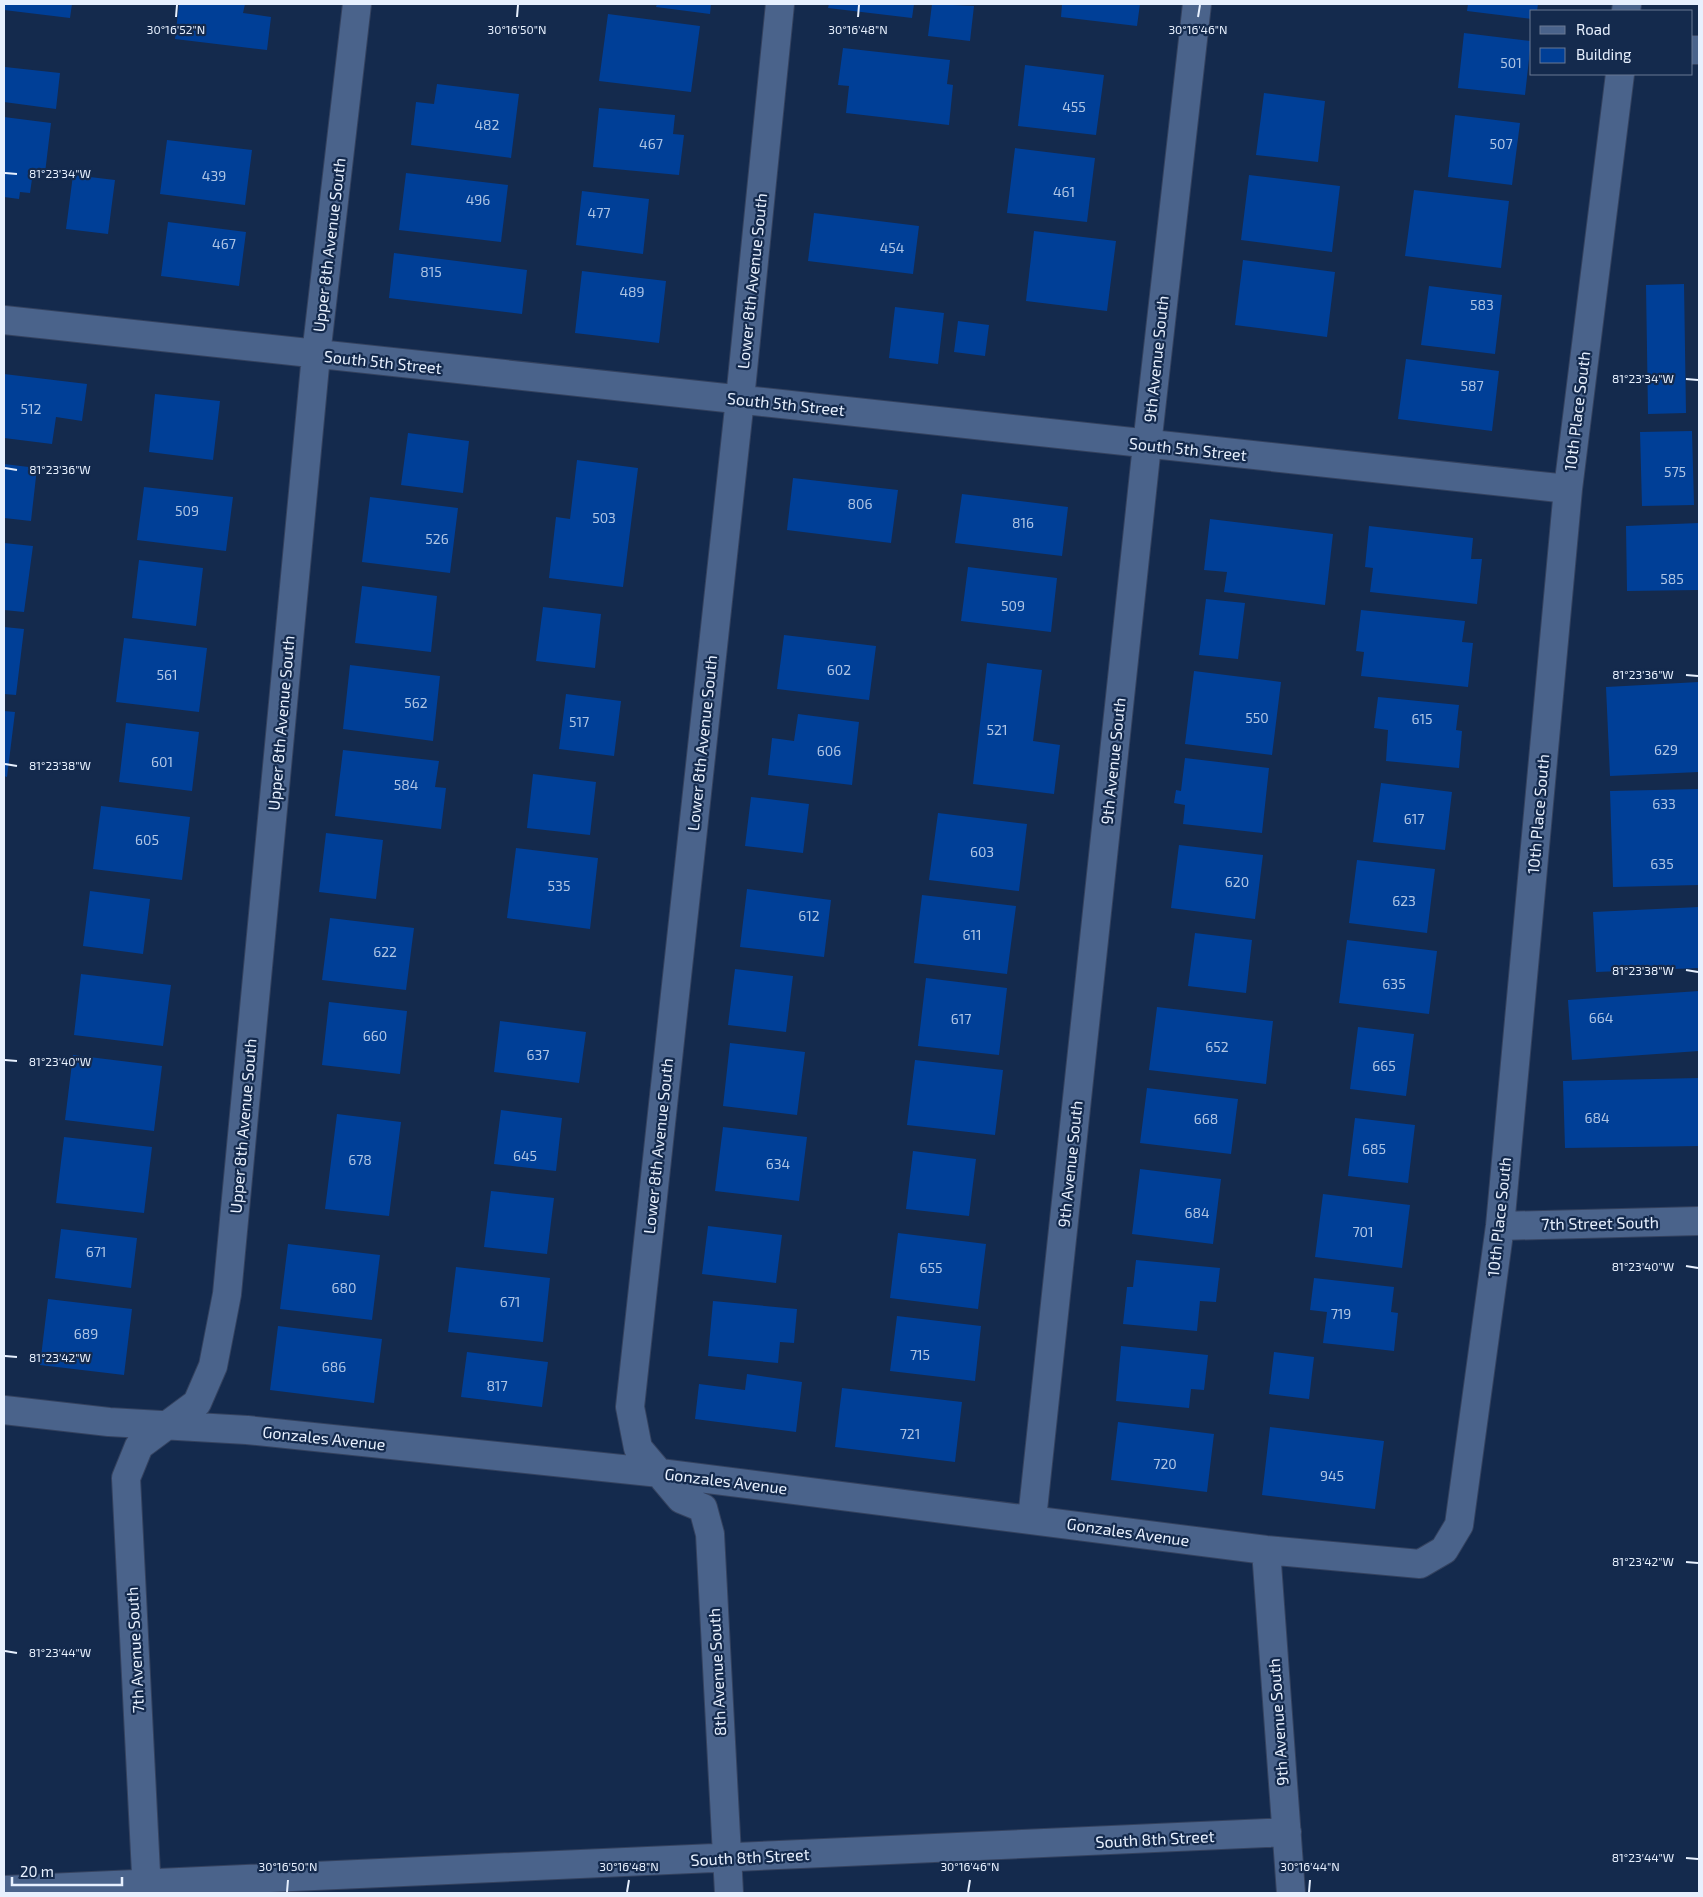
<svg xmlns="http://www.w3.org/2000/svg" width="1703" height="1897" font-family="'Exo 2',sans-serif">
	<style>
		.building { fill: #003f97 }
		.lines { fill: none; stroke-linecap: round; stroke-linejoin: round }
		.minor-casing { stroke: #34425f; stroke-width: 30 }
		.minor { stroke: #4a638b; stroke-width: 28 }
		.ticks { fill: none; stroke: #e7f0fe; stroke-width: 2 }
		.labels { text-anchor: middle; stroke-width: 4.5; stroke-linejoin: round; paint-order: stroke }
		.number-label { font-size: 14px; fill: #adc4e4 }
		.street-label { font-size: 16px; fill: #e7f0fe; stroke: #142a4d }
		.ticks-label { font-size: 12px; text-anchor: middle; fill: #e7f0fe; stroke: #142a4d; stroke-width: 4.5; stroke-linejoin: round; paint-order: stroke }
	</style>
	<rect width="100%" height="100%" fill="#142a4d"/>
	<path class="building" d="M4,4H72L70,18L4,10Z
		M179,4H245L243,13L271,17L267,50L175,39Z
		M657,4H711L710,14L656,7Z
		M829,4H914L912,18L828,8Z
		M932,4L974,6L970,41L928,36Z
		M1062,4H1140L1137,26L1061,17Z
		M1468,4H1538L1537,11H1532V19L1467,11Z
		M608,14L700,26L691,92L599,81Z
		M1464,33L1531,41L1525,95L1458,88Z
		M843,48L950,60L947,84L953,85L949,125L846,113L849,86L838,85Z
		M1025,65L1104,75L1096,135L1018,126Z
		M5,67L60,73L56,109L4,102Z
		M437,84L519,94L511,158L411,145L416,102L434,104Z
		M1264,93L1325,101L1318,162L1256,155Z
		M599,108L675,115L673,134L684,135L679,175L593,167Z
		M1455,115L1520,123L1512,185L1448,177Z
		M4,117L51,123L45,173L33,172L30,193L20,192L19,199L4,197Z
		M167,140L252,150L245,205L160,194Z
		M1015,148L1095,158L1087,222L1007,213Z
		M406,173L508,185L501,242L399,230Z
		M73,175L115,180L108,234L66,229Z
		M1249,175L1340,186L1332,252L1241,240Z
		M1414,190L1509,201L1501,268L1405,256Z
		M582,191L649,199L643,254L576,245Z
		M814,213L919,226L913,274L808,261Z
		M168,222L246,232L239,286L161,276Z
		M1034,231L1116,241L1107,311L1026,301Z
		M394,253L527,270L522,314L389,298Z
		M1243,260L1335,272L1327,337L1235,325Z
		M582,271L666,281L659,343L575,333Z
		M1684,284L1686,413L1648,414L1646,285Z
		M1429,286L1502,295L1495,354L1421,345Z
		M895,307L944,313L938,364L889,358Z
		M958,321L989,325L985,356L954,352Z
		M1406,359L1499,371L1492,431L1398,419Z
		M4,374L87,384L82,421L56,417L52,444L4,438Z
		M155,394L220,401L213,460L149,452Z
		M1692,431L1694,505L1642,506L1640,432Z
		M408,433L469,441L463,493L401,485Z
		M577,460L638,468L623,587L549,578L556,517L570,519Z
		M4,464L37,468L31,521L4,518Z
		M793,478L898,490L891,543L787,530Z
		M144,487L233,497L226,551L137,540Z
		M962,494L1068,507L1062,556L955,543Z
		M370,497L458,508L450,573L362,562Z
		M1210,519L1333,534L1325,605L1224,592L1227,572L1204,570Z
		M1699,523V590L1627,591L1626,526Z
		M1369,526L1473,538L1471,559H1482L1477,604L1370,592L1373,568L1365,567Z
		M4,543L33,546L24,612L4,610Z
		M139,560L203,568L196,626L132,618Z
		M968,567L1057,578L1051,632L961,621Z
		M362,586L437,596L431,652L355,643Z
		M1206,599L1245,603L1238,659L1199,655Z
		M543,607L601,614L595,668L536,661Z
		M1361,610L1465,621L1462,642L1473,643L1468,687L1361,676L1364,652L1356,651Z
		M4,627L24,629L16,695L4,694Z
		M784,635L876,646L869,700L777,689Z
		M124,638L207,648L199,712L116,702Z
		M987,663L1042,670L1033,741L1060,745L1054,794L973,784Z
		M350,665L440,676L433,741L343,729Z
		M1194,671L1281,682L1272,755L1185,744Z
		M1699,682V772L1610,776L1606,687Z
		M566,694L621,701L614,756L559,749Z
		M1378,697L1459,705L1456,730L1462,731L1459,768L1386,761L1388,730L1374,728Z
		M4,711L15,712L7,777L4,776Z
		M798,714L859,722L852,785L768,775L772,738L794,741Z
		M126,723L199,732L192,791L119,782Z
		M343,750L439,761L435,787L446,788L441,829L335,816Z
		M1185,758L1269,768L1262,833L1183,824L1185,805L1174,803L1176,790L1181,791Z
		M533,774L596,782L590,835L527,828Z
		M1381,783L1452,792L1445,850L1373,842Z
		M1699,789V885L1613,887L1610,791Z
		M751,797L809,804L803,853L745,846Z
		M101,806L190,817L182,880L93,869Z
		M938,813L1027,824L1019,891L929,880Z
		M326,833L383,840L376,899L319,892Z
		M1179,845L1263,855L1255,919L1171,908Z
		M516,848L598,858L590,929L507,918Z
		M1357,860L1435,869L1427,933L1349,923Z
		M747,889L831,900L824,957L740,947Z
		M90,891L150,899L143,954L83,946Z
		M922,895L1016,906L1007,974L914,963Z
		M1699,907V968L1596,972L1593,912Z
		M330,918L414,928L406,990L322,980Z
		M1195,933L1252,940L1246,993L1188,986Z
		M1347,940L1437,951L1429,1014L1339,1003Z
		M735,969L793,976L786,1032L728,1025Z
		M81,974L171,985L163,1046L74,1035Z
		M926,978L1007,988L999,1055L918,1046Z
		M1699,991V1051L1572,1060L1568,1000Z
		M329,1002L407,1011L400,1074L322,1065Z
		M1157,1007L1273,1021L1266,1084L1149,1070Z
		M500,1021L586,1032L579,1083L494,1072Z
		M1358,1027L1414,1034L1406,1096L1350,1089Z
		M730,1043L805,1052L797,1115L723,1106Z
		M73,1055L162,1066L154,1131L65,1120Z
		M915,1060L1003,1070L995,1135L907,1125Z
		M1699,1078V1146L1565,1148L1563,1081Z
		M1147,1088L1238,1099L1231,1154L1140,1143Z
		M501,1110L562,1118L556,1171L494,1164Z
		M337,1114L401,1122L389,1216L325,1209Z
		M1355,1118L1415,1125L1408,1183L1348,1176Z
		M723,1127L807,1137L799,1201L715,1191Z
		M64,1137L152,1147L144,1213L56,1203Z
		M913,1151L976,1159L969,1216L906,1209Z
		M1140,1169L1221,1179L1213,1244L1132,1234Z
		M491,1191L554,1198L547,1254L484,1247Z
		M1323,1194L1410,1205L1402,1268L1315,1257Z
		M708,1226L782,1235L776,1283L702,1274Z
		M61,1229L137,1238L131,1288L55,1278Z
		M898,1233L986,1244L978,1309L890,1298Z
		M288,1244L380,1255L372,1320L280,1309Z
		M1136,1260L1220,1268L1216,1302L1200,1301L1197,1331L1123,1324L1127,1287H1133Z
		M456,1267L550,1278L543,1342L448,1332Z
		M1314,1278L1394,1287L1391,1312L1398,1313L1394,1351L1323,1343L1327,1312L1310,1310Z
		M48,1299L132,1309L124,1375L40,1365Z
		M713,1301L797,1309L794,1343L780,1342L778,1363L708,1356Z
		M897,1316L981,1326L975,1381L890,1371Z
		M278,1326L382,1339L374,1403L270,1390Z
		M1121,1346L1208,1355L1204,1390L1191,1389L1189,1408L1116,1401Z
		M467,1352L548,1362L542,1407L461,1397Z
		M1274,1352L1314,1357L1309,1399L1269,1394Z
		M747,1374L802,1382L796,1432L695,1419L699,1384L745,1390Z
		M842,1388L962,1402L955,1462L835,1447Z
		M1118,1422L1214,1434L1207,1492L1111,1480Z
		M1270,1427L1384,1441L1375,1509L1262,1495Z"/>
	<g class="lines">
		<defs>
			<path id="minor" d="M1626,11L1627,4
				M1692,50H1699
				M4,320L1568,489
				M1500,1226L1699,1221
				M4,1410L109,1422L247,1430L660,1473L1266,1550L1420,1564L1444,1550L1459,1525L1500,1226L1568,489L1620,74
				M1032,1519L1147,445L1197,4
				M1266,1550L1291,1893
				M4,1890L1287,1832
				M147,1893L126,1478L139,1446L197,1403L213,1366L227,1294L316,355L357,4
				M729,1893L710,1534L703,1508L681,1499L638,1448L630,1407L740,399L780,4"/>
		</defs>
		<use href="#minor" class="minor-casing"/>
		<use href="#minor" class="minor"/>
	</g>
	<path class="ticks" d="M176,17L177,5M517,17L518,5M858,17L859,5M1198,17L1200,5M5,173L17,174M1686,379L1698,380M5,468L17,470M1686,675L1698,676M5,764L17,766M1686,970L1698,972M5,1060L17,1061M1686,1266L1698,1268M5,1356L17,1357M1686,1562L1698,1563M5,1651L17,1653M1686,1858L1698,1859M287,1892L288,1880M627,1892L629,1880M968,1892L970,1880M1309,1892L1310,1880"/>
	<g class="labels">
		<g class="number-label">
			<text x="1511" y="68">501</text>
			<text x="1074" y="112">455</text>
			<text x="487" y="130">482</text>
			<text x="651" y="149">467</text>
			<text x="1501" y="149">507</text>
			<text x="214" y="181">439</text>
			<text x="1064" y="197">461</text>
			<text x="478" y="205">496</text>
			<text x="599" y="218">477</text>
			<text x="224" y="249">467</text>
			<text x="892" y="253">454</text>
			<text x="431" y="277">815</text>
			<text x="632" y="297">489</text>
			<text x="1482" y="310">583</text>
			<text x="1472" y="391">587</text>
			<text x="31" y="414">512</text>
			<text x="1675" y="477">575</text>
			<text x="860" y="509">806</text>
			<text x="187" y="516">509</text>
			<text x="604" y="523">503</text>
			<text x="1023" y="528">816</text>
			<text x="437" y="544">526</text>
			<text x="1672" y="584">585</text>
			<text x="1013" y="611">509</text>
			<text x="839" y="675">602</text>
			<text x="167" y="680">561</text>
			<text x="416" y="708">562</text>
			<text x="1257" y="723">550</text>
			<text x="1422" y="724">615</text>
			<text x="579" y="727">517</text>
			<text x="997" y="735">521</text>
			<text x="1666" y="755">629</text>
			<text x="829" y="756">606</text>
			<text x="162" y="767">601</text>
			<text x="406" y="790">584</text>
			<text x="1664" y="809">633</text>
			<text x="1414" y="824">617</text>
			<text x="147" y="845">605</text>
			<text x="982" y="857">603</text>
			<text x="1662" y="869">635</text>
			<text x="1237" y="887">620</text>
			<text x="559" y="891">535</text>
			<text x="1404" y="906">623</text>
			<text x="809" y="921">612</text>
			<text x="972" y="940">611</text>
			<text x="385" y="957">622</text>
			<text x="1394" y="989">635</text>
			<text x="1601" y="1023">664</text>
			<text x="961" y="1024">617</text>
			<text x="375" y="1041">660</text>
			<text x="1217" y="1052">652</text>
			<text x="538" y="1060">637</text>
			<text x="1384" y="1071">665</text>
			<text x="1597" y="1123">684</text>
			<text x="1206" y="1124">668</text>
			<text x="1374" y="1154">685</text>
			<text x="525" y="1161">645</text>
			<text x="360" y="1165">678</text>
			<text x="778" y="1169">634</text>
			<text x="1197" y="1218">684</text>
			<text x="1363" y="1237">701</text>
			<text x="96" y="1257">671</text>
			<text x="931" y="1273">655</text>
			<text x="344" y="1293">680</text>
			<text x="510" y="1307">671</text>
			<text x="1341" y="1319">719</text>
			<text x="86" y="1339">689</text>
			<text x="920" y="1360">715</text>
			<text x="334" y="1372">686</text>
			<text x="497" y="1391">817</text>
			<text x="910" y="1439">721</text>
			<text x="1165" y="1469">720</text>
			<text x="1332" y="1481">945</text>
		</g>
		<g class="street-label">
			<text transform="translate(329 245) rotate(-83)" y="6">Upper 8th Avenue South</text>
			<text transform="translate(752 281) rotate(-84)" y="6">Lower 8th Avenue South</text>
			<text transform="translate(1156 359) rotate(-84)" y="6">9th Avenue South</text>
			<text transform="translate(383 362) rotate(6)" y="6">South 5th Street</text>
			<text transform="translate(786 404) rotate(6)" y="6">South 5th Street</text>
			<text transform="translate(1577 411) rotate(-83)" y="6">10th Place South</text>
			<text transform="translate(1188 449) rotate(6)" y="6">South 5th Street</text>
			<text transform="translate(281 723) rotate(-85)" y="6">Upper 8th Avenue South</text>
			<text transform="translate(702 743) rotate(-84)" y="6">Lower 8th Avenue South</text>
			<text transform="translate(1113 761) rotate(-84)" y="6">9th Avenue South</text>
			<text transform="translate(1538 814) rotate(-85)" y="6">10th Place South</text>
			<text transform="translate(243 1126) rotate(-85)" y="6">Upper 8th Avenue South</text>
			<text transform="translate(658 1146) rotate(-84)" y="6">Lower 8th Avenue South</text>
			<text transform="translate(1070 1164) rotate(-84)" y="6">9th Avenue South</text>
			<text transform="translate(1499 1217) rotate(-84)" y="6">10th Place South</text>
			<text transform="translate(1600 1223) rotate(-1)" y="6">7th Street South</text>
			<text transform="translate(324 1438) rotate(6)" y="6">Gonzales Avenue</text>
			<text transform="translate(726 1481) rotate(7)" y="6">Gonzales Avenue</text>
			<text transform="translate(1128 1532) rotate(8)" y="6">Gonzales Avenue</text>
			<text transform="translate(135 1650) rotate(-93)" y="6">7th Avenue South</text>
			<text transform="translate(717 1672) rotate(-93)" y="6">8th Avenue South</text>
			<text transform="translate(1278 1722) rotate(-94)" y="6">9th Avenue South</text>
			<text transform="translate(1155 1839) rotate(-3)" y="6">South 8th Street</text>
			<text transform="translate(750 1857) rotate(-3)" y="6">South 8th Street</text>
		</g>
	</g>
	<g class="ticks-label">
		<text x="176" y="34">30°16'52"N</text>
		<text x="517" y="34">30°16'50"N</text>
		<text x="858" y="34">30°16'48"N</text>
		<text x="1198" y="34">30°16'46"N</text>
		<text x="60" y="178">81°23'34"W</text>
		<text x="1643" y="383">81°23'34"W</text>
		<text x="60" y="474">81°23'36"W</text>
		<text x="1643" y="679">81°23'36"W</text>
		<text x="60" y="770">81°23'38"W</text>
		<text x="1643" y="975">81°23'38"W</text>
		<text x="60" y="1066">81°23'40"W</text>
		<text x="1643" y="1271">81°23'40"W</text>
		<text x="60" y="1362">81°23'42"W</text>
		<text x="1643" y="1566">81°23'42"W</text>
		<text x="60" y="1657">81°23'44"W</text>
		<text x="1643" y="1862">81°23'44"W</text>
		<text x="288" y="1871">30°16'50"N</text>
		<text x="629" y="1871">30°16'48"N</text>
		<text x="970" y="1871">30°16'46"N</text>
		<text x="1310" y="1871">30°16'44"N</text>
	</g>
	<rect width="1703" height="1897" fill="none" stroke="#e7f0fe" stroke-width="10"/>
	<rect x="1530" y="10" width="162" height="65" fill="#142a4d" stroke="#687994"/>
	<rect x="1540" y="26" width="25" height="8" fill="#4a638b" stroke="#687994"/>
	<text x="1576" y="35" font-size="15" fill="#e7f0fe">Road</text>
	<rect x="1540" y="48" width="25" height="15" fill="#003f97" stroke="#687994"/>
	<text x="1576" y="60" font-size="15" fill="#e7f0fe">Building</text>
	<path d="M12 1877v8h110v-8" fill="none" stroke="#e7f0fe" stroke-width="2.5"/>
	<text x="20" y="1877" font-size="15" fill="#e7f0fe" stroke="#142a4d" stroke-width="4" paint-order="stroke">20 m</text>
</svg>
